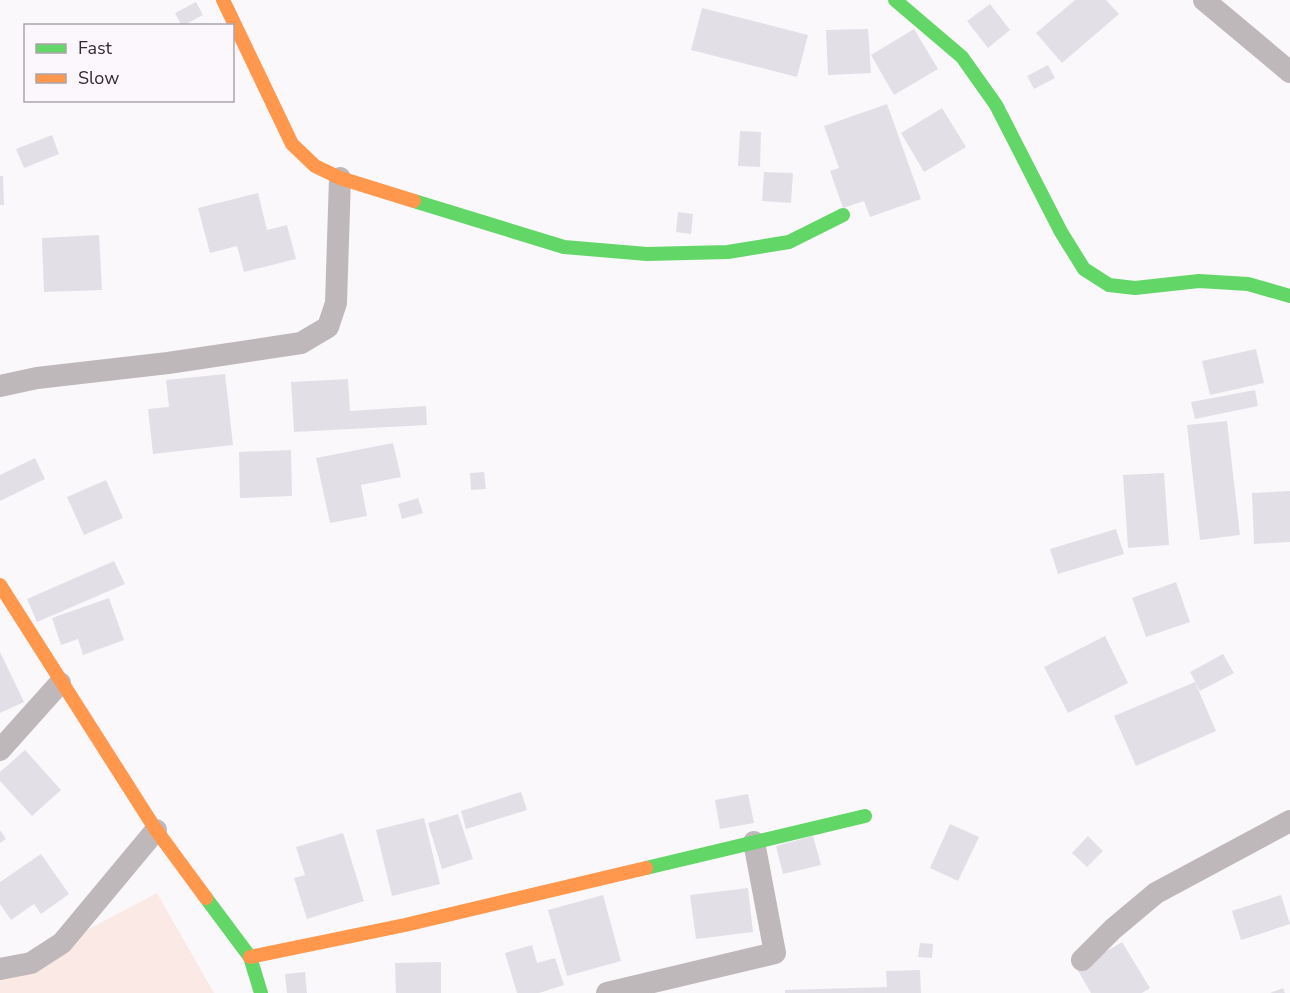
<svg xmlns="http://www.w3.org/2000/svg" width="1290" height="993" font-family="'Nunito Sans',sans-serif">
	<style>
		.green { fill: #fbe9e5 }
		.building { fill: #e3dfe7 }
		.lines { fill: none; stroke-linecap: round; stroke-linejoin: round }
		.street { stroke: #beb8ba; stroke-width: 22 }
		.fast { stroke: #63d668; stroke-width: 14 }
		.slow { stroke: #ff974d; stroke-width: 14 }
	</style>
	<rect width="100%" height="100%" fill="#fbf8fb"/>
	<path class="green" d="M157,893L214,993H0V976Z"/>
	<path class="building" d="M1075,0H1106L1119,14L1062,63L1036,33Z
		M196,2L203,15L182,26L175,13Z
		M990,4L1010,30L988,48L967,21Z
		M702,8L808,35L797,77L691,50Z
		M868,29L871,73L828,75L826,30Z
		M914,29L938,69L894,95L871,55Z
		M1048,65L1055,78L1034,89L1027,76Z
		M887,104L921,199L870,217L864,201L843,208L830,171L839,168L824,126Z
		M942,108L966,147L924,172L901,133Z
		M740,131L761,132L760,167L738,166Z
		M52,135L59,154L24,168L16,149Z
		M764,172L793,173L791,203L762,201Z
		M0,176H3L4,205H0Z
		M258,193L267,230L287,225L296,259L244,272L237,246L210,253L198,208Z
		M678,212L693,214L691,234L676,232Z
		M99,235L102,290L44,292L42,238Z
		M1256,349L1264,383L1210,395L1202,361Z
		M225,374L233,445L153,454L148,409L169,407L166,380Z
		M348,379L350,411L426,406L427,425L294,432L291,382Z
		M1255,390L1258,406L1195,419L1191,402Z
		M1227,421L1240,535L1200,540L1187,425Z
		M393,443L401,477L361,485L367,516L330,523L316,458Z
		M291,450L292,496L240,498L239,452Z
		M35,458L45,479L0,501V475Z
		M484,472L486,489L471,490L470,473Z
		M1164,473L1169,545L1128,548L1123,475Z
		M106,480L123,518L84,535L67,497Z
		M1290,491V542L1254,544L1252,493Z
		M418,498L423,513L402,519L398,504Z
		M1116,529L1124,554L1058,574L1050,549Z
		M114,561L125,584L37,622L27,599Z
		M1176,582L1190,622L1146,637L1132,598Z
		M109,598L124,640L83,655L78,639L61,645L52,618Z
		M1105,636L1128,683L1068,713L1044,667Z
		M0,652L24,702L0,713Z
		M1223,654L1234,673L1200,691L1190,672Z
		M1195,682L1216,731L1136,766L1114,716Z
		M25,750L61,790L32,816L0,781V772Z
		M521,792L527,810L466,829L461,811Z
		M748,794L754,823L720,829L715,800Z
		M458,814L473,859L442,869L428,823Z
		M424,818L440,884L392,896L376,830Z
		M950,824L979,837L958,881L930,868Z
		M0,830L6,839L0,843Z
		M343,833L364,901L307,919L294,878L305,875L296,847Z
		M813,836L821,865L783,874L776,846Z
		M1088,836L1103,851L1087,867L1072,853Z
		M41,854L69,894L41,914L34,904L11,920L0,904V882Z
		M748,888L753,932L696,939L690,895Z
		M603,895L621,961L567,976L548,910Z
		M1281,895L1290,924L1241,940L1232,911Z
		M1122,942L1150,988L1142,993H1091L1077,969Z
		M920,943L933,944L932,958L918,957Z
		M532,945L537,963L555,958L564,985L539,993H517L505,953Z
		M441,962V993H396L395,963Z
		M920,970L921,993H785V990L887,987L886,971Z
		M305,972L307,993H287L285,974Z
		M1283,988L1285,993H1270Z"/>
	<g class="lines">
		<path class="street" d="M1204,0L1290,72
			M0,386L37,378L168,363L301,343L328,327L336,303L340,178
			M0,750L60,683
			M1082,960L1113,929L1156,893L1290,821
			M0,969L31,963L62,943L156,830
			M607,993L775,953L754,842"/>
		<path class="fast" d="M895,0L962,57L996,105L1061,232L1084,269L1109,285L1135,288L1199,281L1248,284L1290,296
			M414,201L564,247L647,254L728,252L789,242L843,215
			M646,868L865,816
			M206,898L250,957L261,993"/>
		<path class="slow" d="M223,0L292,144L315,166L340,178L414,201
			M0,585L156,830L206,898
			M250,957L405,925L646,868"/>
	</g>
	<rect x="24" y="24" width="210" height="78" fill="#fcf7fc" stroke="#aba5ab" stroke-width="1.5"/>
	<rect x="36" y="44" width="30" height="9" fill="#63d668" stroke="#aba5ab" stroke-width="1.5"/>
	<text x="78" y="54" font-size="18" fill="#322931">Fast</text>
	<rect x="36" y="74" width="30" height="9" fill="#ff974d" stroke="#aba5ab" stroke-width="1.5"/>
	<text x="78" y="84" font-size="18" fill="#322931">Slow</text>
</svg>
